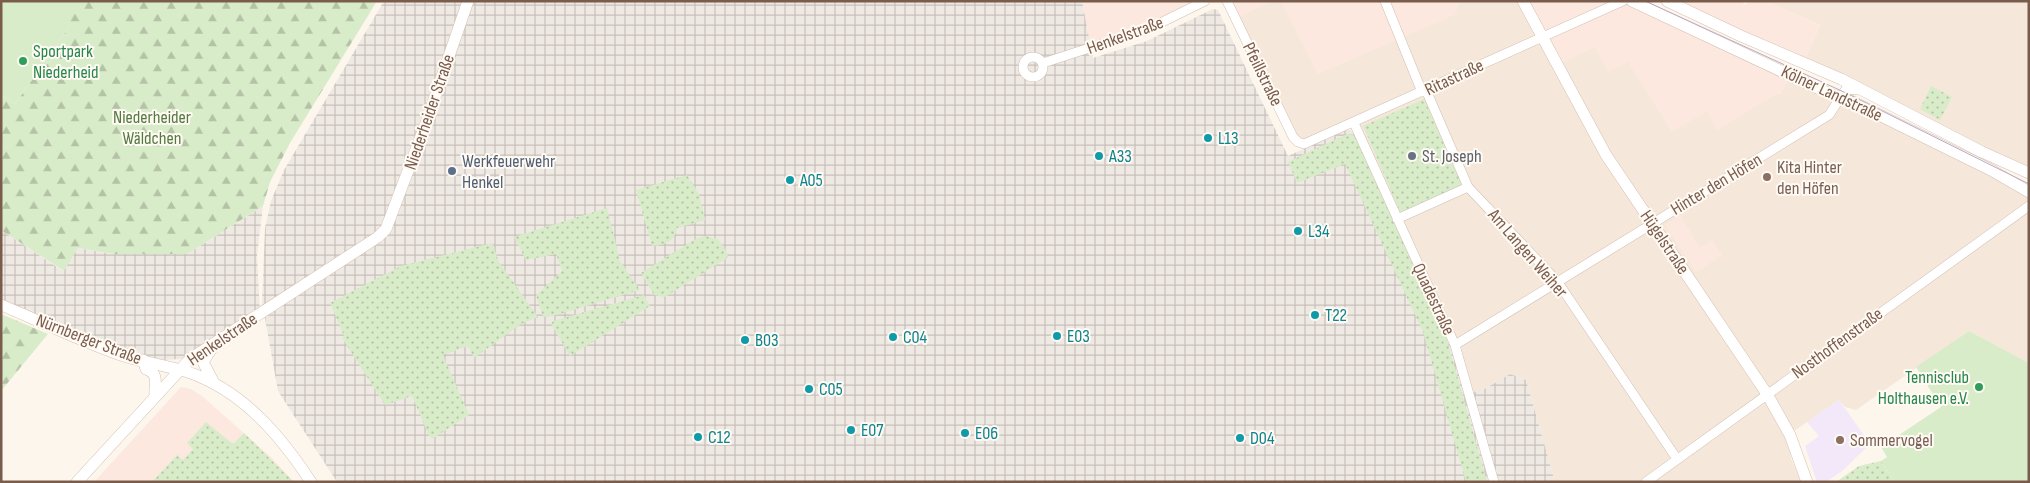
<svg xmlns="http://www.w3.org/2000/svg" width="2030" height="483" font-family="'Sofia Sans Condensed',sans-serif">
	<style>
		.residential { fill: #f5e8da }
		.commercial { fill: #fde8e0 }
		.industrial { fill: url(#industrial-grid) }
		.education { fill: #f3e8fa }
		.green { fill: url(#green-dots) }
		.forest { fill: url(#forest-firs) }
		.pitch { fill: #d8ecc9 }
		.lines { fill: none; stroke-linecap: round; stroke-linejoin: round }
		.street-casing { stroke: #d1beb0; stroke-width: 10 }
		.secondary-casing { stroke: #d6c0b0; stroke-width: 12 }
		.street { stroke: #fff; stroke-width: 9 }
		.secondary { stroke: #fff; stroke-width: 11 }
		.tram { stroke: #b9a8c9; stroke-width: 1 }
		.leisure-dot { fill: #2e9e5b; stroke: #fffaf3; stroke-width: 2 }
		.culture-dot { fill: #0f9aa8; stroke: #fffaf3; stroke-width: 2 }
		.worship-dot { fill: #6b7280; stroke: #fffaf3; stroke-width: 2 }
		.service-dot { fill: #5c6f8a; stroke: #fffaf3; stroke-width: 2 }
		.education-dot { fill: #8d6e63; stroke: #fffaf3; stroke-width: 2 }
		.labels { text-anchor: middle; stroke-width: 4; stroke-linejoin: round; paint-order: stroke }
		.street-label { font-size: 18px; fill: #7a5c4d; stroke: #fffaf3 }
		.leisure-label { font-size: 18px; fill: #27864d; stroke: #fffaf3; text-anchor: start }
		.park-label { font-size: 18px; fill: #537a41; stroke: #fffaf3 }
		.culture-label { font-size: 18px; fill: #0d838f; stroke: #fffaf3; text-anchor: start }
		.worship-label { font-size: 18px; fill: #5b616d; stroke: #fffaf3; text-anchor: start }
		.service-label { font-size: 18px; fill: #4e5e75; stroke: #fffaf3; text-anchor: start }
		.education-label { font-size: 18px; fill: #785e54; stroke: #fffaf3; text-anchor: start }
	</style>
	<defs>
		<pattern id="industrial-grid" width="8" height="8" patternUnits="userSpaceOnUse" patternTransform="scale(1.25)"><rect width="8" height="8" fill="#efe9e4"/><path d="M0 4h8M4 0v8" fill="none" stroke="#c7c0bb"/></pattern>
		<pattern id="green-dots" width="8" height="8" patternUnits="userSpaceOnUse" patternTransform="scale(1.25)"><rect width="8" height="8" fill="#d8ecc9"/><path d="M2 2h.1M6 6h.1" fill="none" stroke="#b4c2a5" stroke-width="1.8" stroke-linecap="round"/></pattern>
		<pattern id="forest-firs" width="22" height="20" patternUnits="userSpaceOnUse" patternTransform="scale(1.25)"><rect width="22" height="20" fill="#d8ecc9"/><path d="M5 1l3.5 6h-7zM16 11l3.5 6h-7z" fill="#b4c2a5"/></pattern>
	</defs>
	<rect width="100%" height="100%" fill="#fdf6ec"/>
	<path class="residential" d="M1229,1H1624L1841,100L2029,196V363L1969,331L1856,410L1845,407L1839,400L1794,431L1798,451L1790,456L1801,482H1555L1526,380L1510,374L1481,391L1471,392L1355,123L1311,142L1295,139Z
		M1766,1H2029V170L1805,60L1820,25Z"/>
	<path class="commercial" d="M1082,1H1202L1169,18L1096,44L1089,38Z
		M1229,1H1272L1237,18Z
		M1281,1H1459L1456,14L1318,74Z
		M1527,1H1624L1790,76L1781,94L1773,96L1717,130L1707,111L1672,132L1628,62L1608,72L1595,47L1561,63Z
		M1676,1H1743L1744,5L1752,1H1766L1820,25L1805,60Z
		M1680,215L1700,248L1712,240L1722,255L1696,272L1665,225Z
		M181,387L191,389L202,396L272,458L294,482H94Z"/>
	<path class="industrial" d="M384,1H1082L1093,58L1147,41L1213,9L1218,10L1288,156L1347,129L1356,132L1471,392L1481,391L1510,374L1526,380L1555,482H337L278,391L262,302L265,228L271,201L284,170Z
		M263,206L257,256L260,312L181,359L163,360L104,345L1,303V230L63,271L78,248L114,254H187Z"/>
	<path class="education" d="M1839,400L1870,444L1842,471L1826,482H1817L1805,446L1819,436L1807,422Z"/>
	<path class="green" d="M1931,86L1952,97L1940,120L1920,109Z
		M1424,99L1463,187L1401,214L1363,126Z
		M1347,134L1353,135L1361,148L1444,329L1487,482H1466L1423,332L1345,164L1297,183L1288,162Z
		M687,175L699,194L705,220L677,228C675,242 664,245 652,246L636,190Z
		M607,208L620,261L640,290L553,316L543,317L536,295L562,271L556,254L526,260L514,237Z
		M704,236L718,239L728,254L727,258L665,297L654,295L641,273L694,240Z
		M492,243L499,262L538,317L521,324L474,358L468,346L443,355L469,415L432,439L429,436L412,396L385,405L342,338L344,336L330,303L401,266Z
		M644,295L650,306L570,356L551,324L553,321Z
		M206,422L233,444L244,433L294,482H152L177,455L183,460L193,449L187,443Z
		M1881,461L1895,482H1836L1859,466Z"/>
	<path class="forest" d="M70,1H377L290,143L270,182L263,206L187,254H114L78,248L64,271L1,230V95L15,104L70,25Z
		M1,314L48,334L1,391Z"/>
	<path class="pitch" d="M1,1H70V25L15,104L1,95Z
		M1969,331L2029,363V482H1895L1881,461L1887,457L1881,447L1941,407L1916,367Z"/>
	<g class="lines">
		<defs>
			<path id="street" d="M1227,1L1293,137L1298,142L1304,144L1623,1
				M1385,1L1422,92
				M1023 67a10 10 0 1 1 20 0a10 10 0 1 1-20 0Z
				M1043,63L1148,29L1205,1
				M1426,90L1468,187L1557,281L1677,459
				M1354,123L1455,345L1494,482
				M1397,219L1468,187
				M1455,345L1829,115L1846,89L1857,90
				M1646,482L2029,206"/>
			<path id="secondary" d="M1523,1L1606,155L1767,394L1790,435L1807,482
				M1632,1L1830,94L1851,101L1991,170L2029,192
				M1667,1L1741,36L1841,79L1982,152L2029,173
				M1,305C40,321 78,340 118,354C140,362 165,365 188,372C243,391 280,435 311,482
				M212,348L203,362L214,383
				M143,360L146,369C160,374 154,384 155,395
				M77,482L190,359L378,237L386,229L426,123L468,1"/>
		</defs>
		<use href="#street" class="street-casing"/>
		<use href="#secondary" class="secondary-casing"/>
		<use href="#street" class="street"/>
		<use href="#secondary" class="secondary"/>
		<path class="tram" d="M1645,1L1846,93L2029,184"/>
	</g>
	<g class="leisure-dot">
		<circle cx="23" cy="61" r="5"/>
		<circle cx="1979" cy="387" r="5"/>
	</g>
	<g class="culture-dot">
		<circle cx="1208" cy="138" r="5"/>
		<circle cx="1099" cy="156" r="5"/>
		<circle cx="790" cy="180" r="5"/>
		<circle cx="1298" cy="231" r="5"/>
		<circle cx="1315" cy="315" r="5"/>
		<circle cx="1057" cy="336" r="5"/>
		<circle cx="893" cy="337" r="5"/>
		<circle cx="745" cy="340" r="5"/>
		<circle cx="809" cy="389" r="5"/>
		<circle cx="851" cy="430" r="5"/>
		<circle cx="965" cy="433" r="5"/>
		<circle cx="698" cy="437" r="5"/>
		<circle cx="1240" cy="438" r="5"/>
	</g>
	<circle class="worship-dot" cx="1412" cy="156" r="5"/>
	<circle class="service-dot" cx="452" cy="171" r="5"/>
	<g class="education-dot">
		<circle cx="1767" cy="177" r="5"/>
		<circle cx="1840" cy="440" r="5"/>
	</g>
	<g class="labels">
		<g class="street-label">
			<text transform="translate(1125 35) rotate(-20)" y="6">Henkelstraße</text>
			<text transform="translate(1263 74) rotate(64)" y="6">Pfeillstraße</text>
			<text transform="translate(1454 77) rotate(-25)" y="6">Ritastraße</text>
			<text transform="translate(1832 93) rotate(25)" y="6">Kölner Landstraße</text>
			<text transform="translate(429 112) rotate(-71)" y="6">Niederheider Straße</text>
			<text transform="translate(1716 184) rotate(-31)" y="6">Hinter den Höfen</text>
			<text transform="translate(1665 242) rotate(56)" y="6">Hügelstraße</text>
			<text transform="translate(1528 253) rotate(49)" y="6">Am Langen Weiher</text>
			<text transform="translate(1434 299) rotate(65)" y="6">Quadestraße</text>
			<text transform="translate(89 339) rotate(21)" y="6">Nürnberger Straße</text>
			<text transform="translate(222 339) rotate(-34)" y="6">Henkelstraße</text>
			<text transform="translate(1837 343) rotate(-36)" y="6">Nosthoffenstraße</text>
		</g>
		<g class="leisure-label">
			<text x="33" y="57">Sportpark<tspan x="33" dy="21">Niederheid</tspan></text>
			<text x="1969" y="383" text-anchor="end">Tennisclub<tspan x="1969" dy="21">Holthausen e.V.</tspan></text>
		</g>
		<g class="park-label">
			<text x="152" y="123">Niederheider<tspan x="152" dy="21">Wäldchen</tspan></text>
		</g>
		<g class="culture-label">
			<text x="1218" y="144">L13</text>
			<text x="1109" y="162">A33</text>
			<text x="800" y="186">A05</text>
			<text x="1308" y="237">L34</text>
			<text x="1325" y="321">T22</text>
			<text x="1067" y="342">E03</text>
			<text x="903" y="343">C04</text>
			<text x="755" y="346">B03</text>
			<text x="819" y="395">C05</text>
			<text x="861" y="436">E07</text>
			<text x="975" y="439">E06</text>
			<text x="708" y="443">C12</text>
			<text x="1250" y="444">D04</text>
		</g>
		<g class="worship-label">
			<text x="1422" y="162">St. Joseph</text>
		</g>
		<g class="service-label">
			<text x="462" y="167">Werkfeuerwehr<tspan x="462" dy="21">Henkel</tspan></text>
		</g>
		<g class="education-label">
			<text x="1777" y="173">Kita Hinter<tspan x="1777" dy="21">den Höfen</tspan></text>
			<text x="1850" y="446">Sommervogel</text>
		</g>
	</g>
	<rect width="2030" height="483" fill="none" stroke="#7a5c4d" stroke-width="5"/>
</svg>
